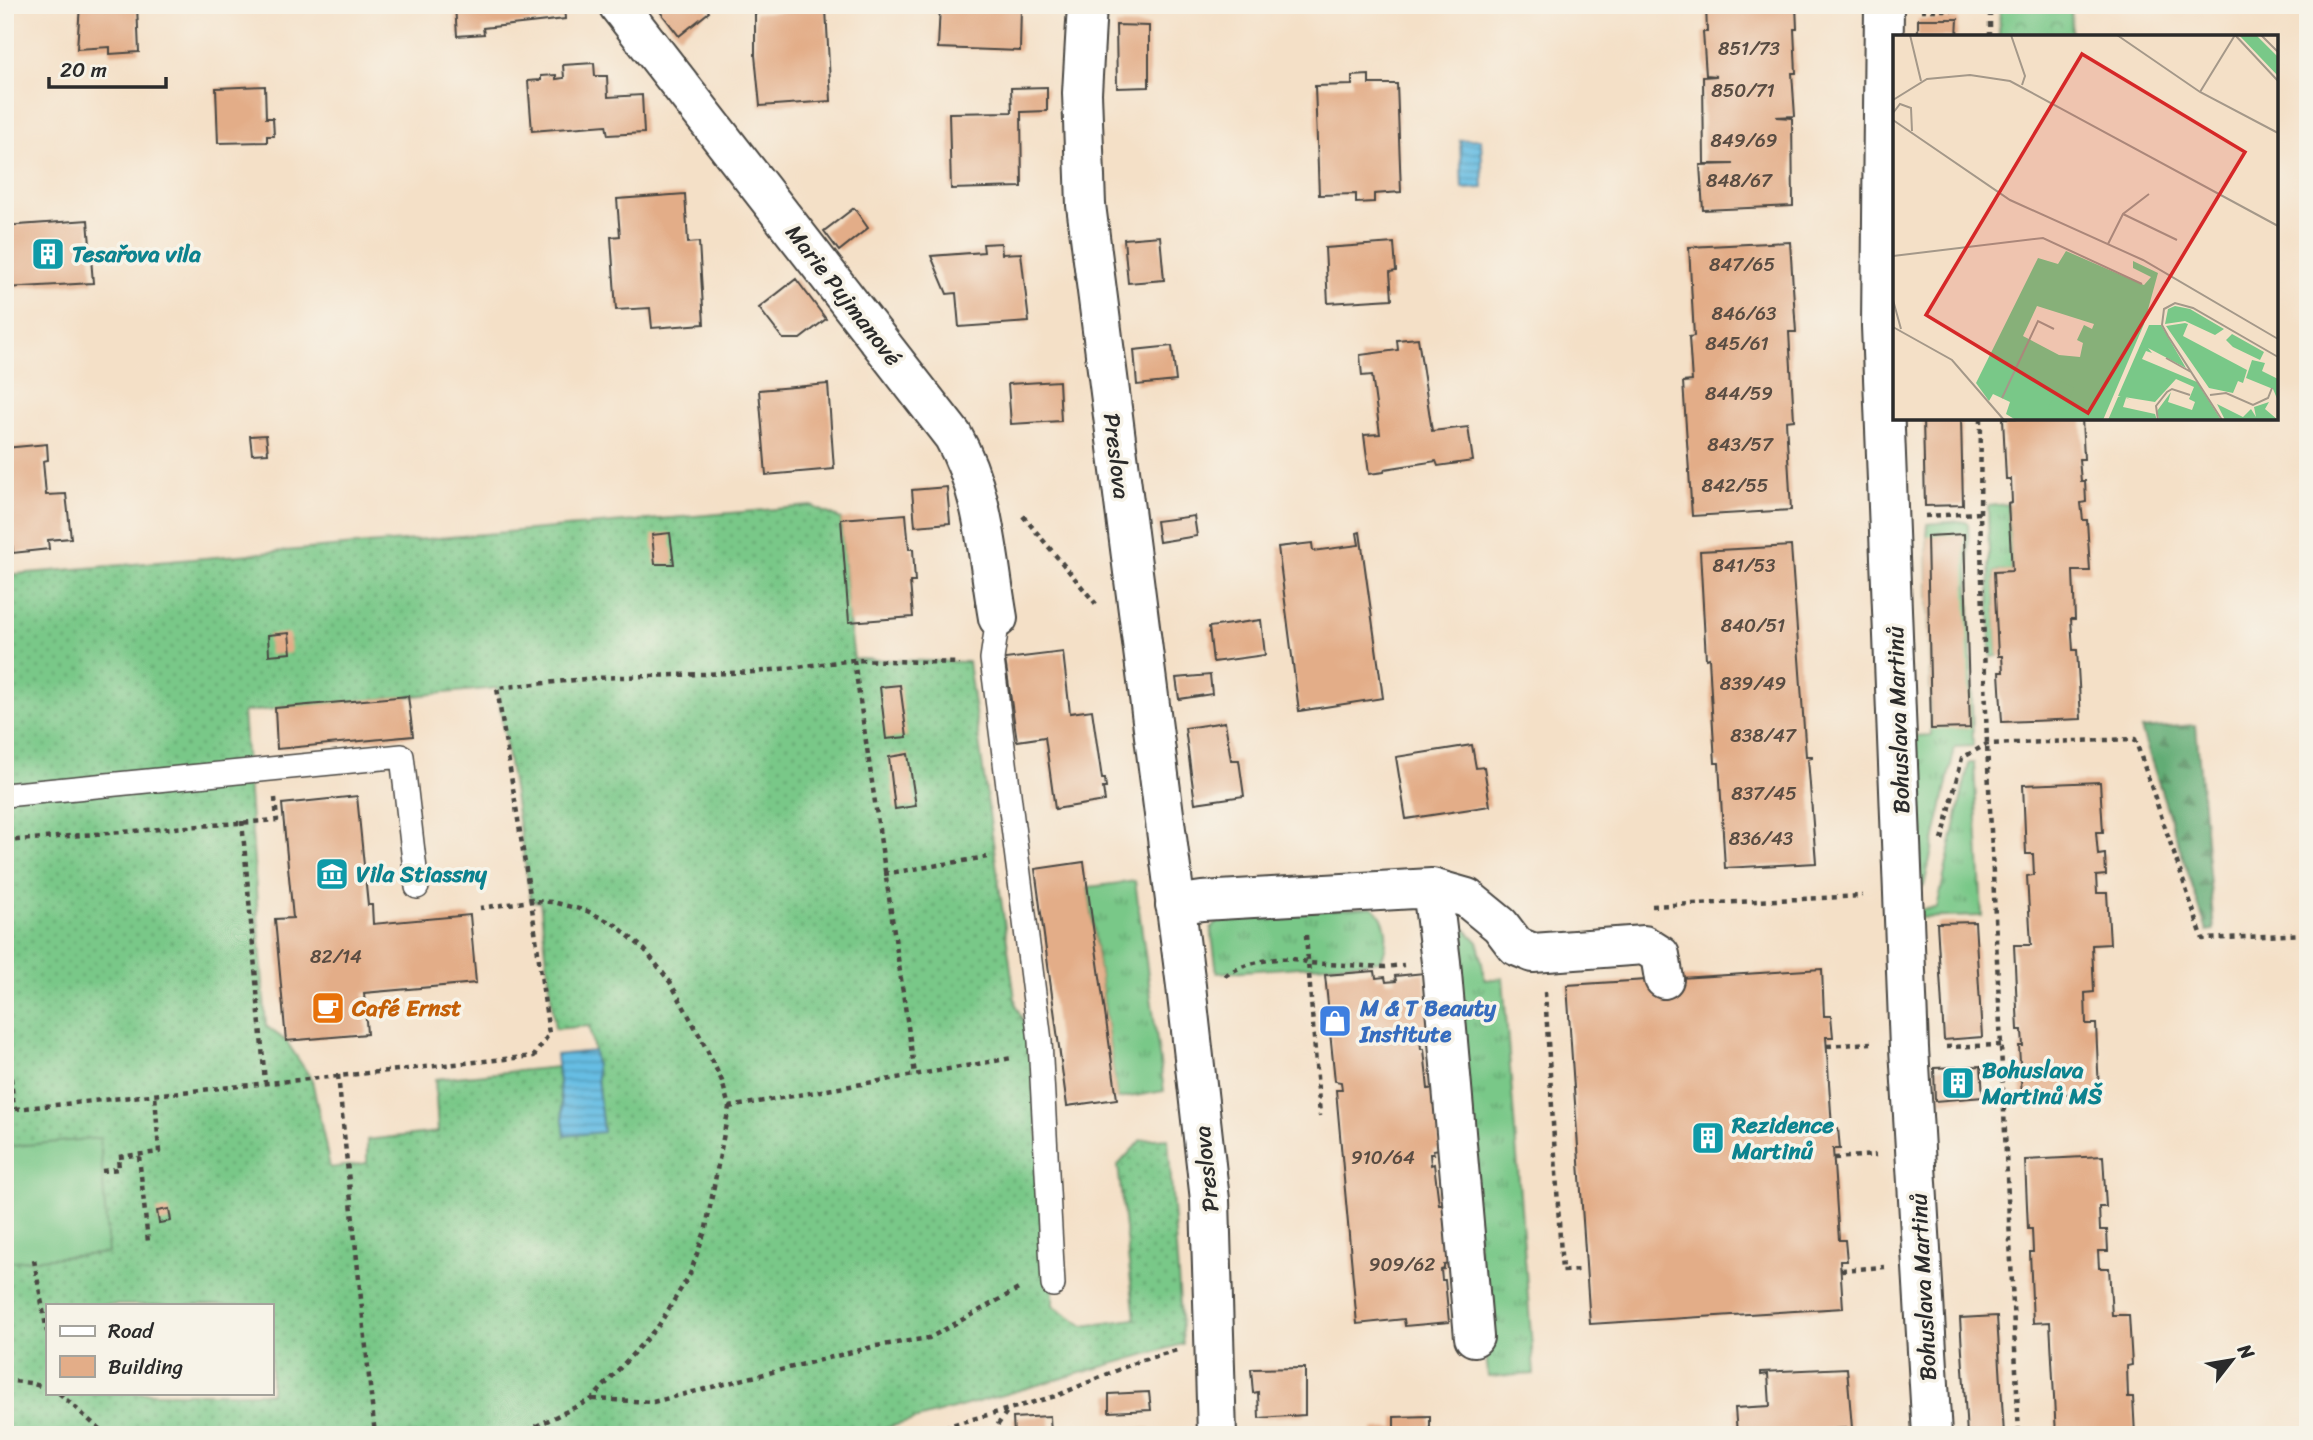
<svg xmlns="http://www.w3.org/2000/svg" width="2313" height="1440" font-family="Sriracha,sans-serif">
	<style>
		.grass { fill: url(#grass-tufts); stroke: #527a5a; stroke-width: 2 }
		.forest { fill: url(#forest-firs); stroke: #466c50; stroke-width: 2 }
		.park { fill: url(#park-crowns); stroke: #527a5a; stroke-width: 2 }
		.garden { fill: url(#garden-dots); stroke: #527a5a; stroke-width: 2; fill-rule: evenodd }
		.pitch { fill: #79c888; stroke: #527a5a; stroke-width: 2 }
		.water { fill: url(#water-rules); stroke: #487487; stroke-width: 2 }
		.building { fill: #e3ad88 }
		.lines { fill: none; stroke-linecap: round; stroke-linejoin: round }
		.service-casing { stroke: #494642; stroke-width: 26 }
		.minor-casing { stroke: #494642; stroke-width: 42 }
		.path { stroke: #494642; stroke-width: 4.5; stroke-dasharray: 5 5; stroke-linecap: butt }
		.service { stroke: #fff; stroke-width: 23 }
		.minor { stroke: #fff; stroke-width: 38 }
		.labels { text-anchor: middle; stroke-width: 7; stroke-linejoin: round; paint-order: stroke }
		.number-label { font-size: 19px; fill: #594c42 }
		.culture-label { font-size: 23px; font-weight: bold; fill: #0d838f; stroke: #f7f3e8; text-anchor: start }
		.street-label { font-size: 23px; fill: #2b2b2b; stroke: #f7f3e8 }
		.food-label { font-size: 23px; font-weight: bold; fill: #c56008; stroke: #f7f3e8; text-anchor: start }
		.shop-label { font-size: 23px; font-weight: bold; fill: #366cbe; stroke: #f7f3e8; text-anchor: start }
		.inset-road { fill: none; stroke: #a49889; stroke-width: 2 }
		.view { fill: #d62828; fill-opacity: 0.15; stroke: #d62828; stroke-width: 3.5 }
		.inset-edge { fill: none; stroke: #2b2b2b; stroke-width: 3.5 }
	</style>
	<defs>
		<pattern id="grass-tufts" width="24" height="20" patternUnits="userSpaceOnUse" patternTransform="scale(1.75)"><rect width="24" height="20" fill="#79c888"/><path d="M3 7l-1-3M5 7V3M7 7l1-3M15 17l-1-3M17 17v-4M19 17l1-3" fill="none" stroke="#63a36f"/></pattern>
		<pattern id="forest-firs" width="22" height="20" patternUnits="userSpaceOnUse" patternTransform="scale(1.75)"><rect width="22" height="20" fill="#62ac74"/><path d="M5 1l3.5 6h-7zM16 11l3.5 6h-7z" fill="#518c5f"/></pattern>
		<pattern id="park-crowns" width="20" height="18" patternUnits="userSpaceOnUse" patternTransform="scale(1.75)"><rect width="20" height="18" fill="#79c888"/><path d="M2 6a3 3 0 1 1 6 0M12 15a3 3 0 1 1 6 0" fill="none" stroke="#63a36f"/></pattern>
		<pattern id="garden-dots" width="8" height="8" patternUnits="userSpaceOnUse" patternTransform="scale(1.75)"><rect width="8" height="8" fill="#79c888"/><path d="M2 2h.1M6 6h.1" fill="none" stroke="#63a36f" stroke-width="1.8" stroke-linecap="round"/></pattern>
		<pattern id="water-rules" width="6" height="5" patternUnits="userSpaceOnUse" patternTransform="scale(1.75)"><rect width="6" height="5" fill="#66bde3"/><path d="M0 2.5h6" fill="none" stroke="#549ab8"/></pattern>
	</defs>
	<rect width="100%" height="100%" fill="#f7f3e8"/>
	<filter id="ink" filterUnits="userSpaceOnUse"><feTurbulence type="fractalNoise" baseFrequency=".0143" numOctaves="2"/><feDisplacementMap in="SourceGraphic" scale="14" xChannelSelector="R" yChannelSelector="G"/><feConvolveMatrix kernelMatrix="1 2 1 2 8 2 1 2 1" color-interpolation-filters="sRGB"/></filter>
	<filter id="wash" filterUnits="userSpaceOnUse"><feTurbulence type="fractalNoise" baseFrequency=".00686" numOctaves="4" result="noise"/><feDisplacementMap in="SourceGraphic" scale="28" xChannelSelector="R" yChannelSelector="G"/><feGaussianBlur stdDeviation="1.57" result="paint"/><feColorMatrix in="noise" values="0 0 0 0 0 0 0 0 0 0 0 0 0 0 0 0 0 1.4 0 .05"/><feComposite in="paint" operator="in"/></filter>
	<g filter="url(#wash)">
		<rect width="100%" height="100%" fill="#f4e0c7"/>
		<path class="grass" d="M2008,504L2012,571L1994,572L1998,656L1991,657L1988,506Z
			M1960,521L1968,523L1973,746L1955,747L1924,886L1911,887L1913,736L1931,735L1927,524Z
			M1969,763H1974L1982,916L1912,918V910L1937,908Z
			M1135,881L1164,1091L1117,1099L1088,887Z
			M1373,907C1389,921 1389,942 1381,961L1217,973L1211,928L1223,917Z
			M1453,916L1478,942L1485,980L1503,978L1534,1374L1488,1377Z"/>
		<path class="forest" d="M2196,725L2214,930L2207,931L2141,729Z"/>
		<path class="park" d="M2000,5H2071L2072,37H1999Z"/>
		<path class="garden" d="M811,506L841,519L849,622L854,659L968,662L1016,1006L1028,1031L1053,1285V1305L1084,1326L1135,1319L1118,1165L1141,1140L1168,1138L1183,1344L861,1435H5V575ZM497,688L531,901L540,902L555,1029L589,1026L594,1051L603,1131L565,1136L557,1067L435,1079L438,1132L367,1140V1163L330,1168L312,1080L286,1041L266,1026L243,712ZM47,1305H271V1393H47Z"/>
		<path class="pitch" d="M100,1138L108,1253L5,1262V1147Z"/>
		<path class="water" d="M1481,139L1483,188L1462,189L1460,140Z
			M594,1051L603,1132L565,1136L556,1055Z"/>
		<g id="blocks">
			<path class="building" d="M80,5H137L139,52L110,54V47L77,49Z
				M455,5H564L565,19L483,28L484,34L457,36Z
				M663,5H704L709,12L679,36L658,9Z
				M940,5H1021L1020,51L938,48Z
				M1706,5H1796L1797,29H1794L1796,73H1792L1795,116L1776,117L1792,118L1793,206L1703,210L1700,165L1734,164H1704L1703,77L1717,76L1706,75L1703,32H1707Z
				M826,9L831,101L760,106L755,55V13Z
				M1918,19H1958L1957,37H1918Z
				M1116,25L1149,26V87L1117,88Z
				M594,63L595,76H607L608,97L642,95L644,133L608,135L606,125L532,131L528,81L541,80V76L556,75V79L564,78L563,65Z
				M1369,75V84H1397L1401,192L1374,194V202L1356,203V194L1319,195L1315,86L1352,85V76Z
				M265,86L266,118H273L274,136H267V142L218,143L216,88Z
				M1047,87V111L1021,112L1022,187L951,189L949,113L1012,112L1011,88Z
				M685,194L688,243L699,242L704,324L652,328L650,308L616,310L611,237L620,236L617,199Z
				M854,208L868,228L839,251L824,231Z
				M88,220L93,283L5,288V226Z
				M1160,236L1164,280L1128,283L1124,239Z
				M1790,242L1796,332H1789L1794,420L1786,421L1791,510L1692,516L1683,382L1692,381L1689,337L1694,336L1689,247Z
				M1001,243L1002,254L1021,253L1029,322L959,327L956,293L947,294L931,256L984,252L983,244Z
				M1394,243L1396,271L1390,272L1392,299L1328,303L1325,248Z
				M796,279L826,319L800,339H783L759,308Z
				M1418,338L1432,431L1468,427L1473,461L1438,466L1436,461L1385,469L1384,472L1369,474L1364,435L1380,434L1372,375L1362,376L1360,355L1398,350L1397,340Z
				M1172,346L1176,381L1137,385L1134,350Z
				M1059,381L1061,421L1011,424L1008,384Z
				M828,384L834,469L766,475L759,390Z
				M1923,418H1961L1963,505L1925,506Z
				M2003,418H2082L2084,459H2079L2081,481H2085L2086,502L2081,503L2083,520H2087L2090,571H2073L2075,619H2071L2073,650H2077L2081,719L2002,722L1999,672H2003L2002,656H1998L1994,572L2012,571L2008,504L2012,503L2011,479H2006Z
				M266,435L268,453L252,454L250,436Z
				M47,444L48,460L43,461L46,495L66,494L71,538L48,540L49,549L13,553L12,543L5,544V448Z
				M947,487L950,523L915,526L912,490Z
				M906,514L909,549H913L915,582H910L913,617L849,622L841,519Z
				M1194,516L1197,536L1159,542L1156,521Z
				M1360,532L1383,698L1299,711L1278,547L1312,543L1313,551L1359,545L1357,533Z
				M670,533L674,564H655L652,535Z
				M1964,534L1970,728L1931,729L1927,536Z
				M1791,546L1806,756H1812V758L1808,759L1816,863L1725,868L1719,763H1715L1709,658L1706,659L1700,551Z
				M1261,620L1265,655L1213,662L1209,627Z
				M289,633L291,653L269,655L268,635Z
				M1063,652L1070,713L1092,710L1102,779H1105L1106,788H1103L1105,801L1055,809L1045,737L1017,741L1005,659Z
				M1210,675L1212,694L1179,699L1176,678Z
				M900,685L907,737L886,739L880,687Z
				M408,696L413,736L277,749L275,708Z
				M1225,722L1231,760H1239L1244,796L1195,803L1185,728Z
				M1472,745L1476,768L1484,767L1490,806L1406,819L1396,757Z
				M908,754L916,806L895,809L889,757Z
				M2100,782L2103,832H2096L2098,855L2105,854L2106,875L2096,876L2097,893H2107L2110,944L2092,945L2094,992L2085,993L2086,1024H2096L2099,1092L2022,1096L2019,1046H2023L2022,1030H2018L2014,945H2031L2027,876L2034,875L2033,854H2026L2023,785Z
				M357,796L368,905H372L373,924L470,915L476,983L364,993L367,1034L286,1041L275,919L293,918L282,804Z
				M1084,862L1117,1099L1067,1106L1035,869Z
				M1975,922L1982,1037L1944,1040L1937,923Z
				M1822,969L1824,1016H1831L1833,1037H1826L1832,1128H1838L1840,1149H1833L1839,1240H1845L1847,1261H1840L1843,1308L1590,1324L1567,985Z
				M1375,971L1376,978L1385,977L1386,982L1396,981L1395,976L1424,973L1430,1033L1423,1034V1038L1420,1039L1421,1049H1424L1428,1089L1435,1088L1440,1149L1433,1150L1434,1154H1430L1431,1165L1434,1164L1439,1204H1445L1450,1264L1444,1265V1269L1441,1270L1442,1280H1445L1449,1322L1405,1326L1404,1319L1357,1324L1336,1090H1342L1341,1082L1335,1081L1330,1032H1337L1336,1024H1330L1325,975Z
				M1981,1066L1983,1097L1935,1101L1934,1068Z
				M2103,1156L2106,1207H2099L2100,1230H2107L2108,1251H2098L2099,1268H2109L2112,1315H2129L2132,1365L2127,1366L2128,1397H2133L2135,1435H2056L2050,1322L2033,1323L2030,1252H2033L2032,1229H2028L2025,1160Z
				M169,1209L171,1221L159,1223L157,1211Z
				M1997,1316L2004,1435H1967L1960,1318Z
				M1305,1368V1415L1259,1418L1258,1392L1253,1393L1251,1369Z
				M1847,1368L1852,1428L1737,1434L1735,1408L1770,1406L1768,1374L1761,1375V1372Z
				M1149,1392L1151,1410L1109,1412V1394Z
				M1050,1416L1051,1435H1014L1013,1418Z
				M1430,1416V1435H1373L1372,1429L1394,1428V1417Z
				M1151,1428V1435H1111L1110,1429Z"/>
		</g>
	</g>
	<g filter="url(#ink)">
		<use href="#blocks" fill-opacity="0" stroke="#494642" stroke-width="2"/>
		<g class="lines">
			<defs>
				<path id="service" d="M998,618L992,659L1040,1041L1053,1285
					M5,795L402,756L417,887"/>
				<path id="minor" d="M618,5L953,436C985,493 987,555 998,618
					M1087,5L1082,93L1086,205L1186,986L1210,1200L1217,1435
					M1884,5L1881,326L1909,1048L1932,1435
					M1432,888L1441,962L1474,1337
					M1175,905L1202,901L1432,888L1467,898L1500,925L1516,946L1533,953L1644,945L1660,955L1664,979"/>
			</defs>
			<use href="#service" class="service-casing"/>
			<use href="#minor" class="minor-casing"/>
			<path class="path" d="M1921,10H2000
				M1990,37V5
				M1981,418L1980,513L1987,744L2019,1435
				M1023,516L1096,604
				M1925,516L1980,513
				M854,660L915,1074
				M242,821L265,1082
				M1942,840L1962,758L1987,744L2135,739L2203,939L2308,934
				M5,841L277,820L275,798
				M884,874L987,857
				M1652,906L1863,896
				M1306,935L1320,1116
				M1225,976C1243,962 1288,953 1308,963L1385,967L1404,965
				M1545,992L1562,1271L1580,1270
				M5,1018L14,1109
				M1827,1046L1871,1043
				M1946,1047L2001,1045
				M338,1075L375,1435
				M729,1107L1012,1058
				M5,1110L534,1056L549,1034L531,901L480,908
				M139,1156L148,1242
				M1834,1158L1876,1155
				M102,1171L119,1169L118,1157L159,1152L155,1094
				M34,1260L47,1332
				M1841,1270L1885,1267
				M5,1380L30,1383L47,1388
				M59,1393L106,1435
				M593,1399L653,1402L876,1346L929,1338L1022,1287
				M992,1433L1008,1410
				M518,1435L592,1399L659,1325L690,1274L706,1228L729,1107L722,1081L701,1038L670,982L645,950L616,925L587,911L552,902L531,901L497,688L595,678L756,672L854,660L960,663
				M915,1435L1056,1396L1139,1361L1177,1350"/>
			<use href="#service" class="service"/>
			<use href="#minor" class="minor"/>
		</g>
	</g>
	<defs>
		<symbol id="building-square" viewBox="-11 -11 22 22"><rect x="-9" y="-9" width="18" height="18" rx="4" fill="#0f9aa8" stroke="#f7f3e8"/><path d="M-4-6H4V6H1V3H-1V6H-4ZM-2.5-4.3h1.7v1.8h-1.7ZM.8-4.3h1.7v1.8H.8ZM-2.5-1h1.7V.8h-1.7ZM.8-1h1.7V.8H.8Z" fill="#fff"/></symbol>
		<symbol id="museum-square" viewBox="-11 -11 22 22"><rect x="-9" y="-9" width="18" height="18" rx="4" fill="#0f9aa8" stroke="#f7f3e8"/><path d="M0-6L6-3V-2H-6V-3ZM-5-1h2V3h-2ZM-1-1h2V3h-2ZM3-1h2V3H3ZM-6 4H6V6H-6Z" fill="#fff"/></symbol>
		<symbol id="cafe-square" viewBox="-11 -11 22 22"><rect x="-9" y="-9" width="18" height="18" rx="4" fill="#e8710a" stroke="#f7f3e8"/><path d="M-5.5-4.5H6V0H3Q3 3.5 0 3.5H-2.5Q-5.5 3.5-5.5 0ZM3-3.2v2h1.7v-2ZM-6 4.5H4V6H-6Z" fill="#fff"/></symbol>
		<symbol id="shop-square" viewBox="-11 -11 22 22"><rect x="-9" y="-9" width="18" height="18" rx="4" fill="#3f7fe0" stroke="#f7f3e8"/><path d="M-5-2.5h2.3a2.7 3.5 0 0 1 5.4 0H5L5.5 6h-11ZM-1.5-2.5h3a1.5 2.3 0 0 0-3 0Z" fill="#fff"/></symbol>
	</defs>
	<g fill-rule="evenodd">
		<use href="#building-square" x="29" y="235" width="38" height="38"/>
		<use href="#museum-square" x="313" y="855" width="38" height="38"/>
		<use href="#cafe-square" x="309" y="989" width="38" height="38"/>
		<use href="#shop-square" x="1316" y="1002" width="38" height="38"/>
		<use href="#building-square" x="1939" y="1064" width="38" height="38"/>
		<use href="#building-square" x="1689" y="1119" width="38" height="38"/>
	</g>
	<g class="labels">
		<g class="number-label">
			<text x="1749" y="55">851/73</text>
			<text x="1743" y="97">850/71</text>
			<text x="1744" y="147">849/69</text>
			<text x="1739" y="187">848/67</text>
			<text x="1742" y="271">847/65</text>
			<text x="1744" y="320">846/63</text>
			<text x="1737" y="350">845/61</text>
			<text x="1739" y="400">844/59</text>
			<text x="1740" y="451">843/57</text>
			<text x="1735" y="492">842/55</text>
			<text x="1744" y="572">841/53</text>
			<text x="1753" y="632">840/51</text>
			<text x="1753" y="690">839/49</text>
			<text x="1763" y="742">838/47</text>
			<text x="1764" y="800">837/45</text>
			<text x="1761" y="845">836/43</text>
			<text x="336" y="963">82/14</text>
			<text x="1383" y="1164">910/64</text>
			<text x="1402" y="1271">909/62</text>
		</g>
		<g class="culture-label">
			<text x="72" y="262">Tesařova vila</text>
			<text x="356" y="882">Vila Stiassny</text>
			<text x="1982" y="1078">Bohuslava<tspan x="1982" dy="26">Martinů MŠ</tspan></text>
			<text x="1732" y="1133">Rezidence<tspan x="1732" dy="26">Martinů</tspan></text>
		</g>
		<g class="street-label">
			<text transform="translate(844 295) rotate(52)" y="8">Marie Pujmanové</text>
			<text transform="translate(1117 456) rotate(83)" y="8">Preslova</text>
			<text transform="translate(1898 720) rotate(-92)" y="8">Bohuslava Martinů</text>
			<text transform="translate(1206 1169) rotate(-96)" y="8">Preslova</text>
			<text transform="translate(1923 1287) rotate(-93)" y="8">Bohuslava Martinů</text>
		</g>
		<g class="food-label">
			<text x="352" y="1016">Café Ernst</text>
		</g>
		<g class="shop-label">
			<text x="1360" y="1016">M &amp; T Beauty<tspan x="1360" dy="26">Institute</tspan></text>
		</g>
	</g>
	<g transform="translate(1893 35)">
		<rect width="385" height="385" fill="#f4e0c7"/>
		<path d="M346,0H363L385,22V41ZM282,271L297,274L331,294L322,300L292,286L272,289L275,274ZM292,288L295,289L290,301L354,335L350,348L345,346L340,358L316,353L273,291ZM256,290H268L293,333L255,313L259,318L253,316L249,324L304,347L328,385H266L264,376L278,357L275,367L299,375L302,367L296,364L301,352L283,344L262,367L225,361ZM339,299L371,317L367,325L340,312L333,305ZM230,361L238,365L233,363L230,372L262,379L264,385H215L225,362Z" fill="#79c888"/>
		<path d="M359,325L372,328L369,336L385,344V366L380,354L353,343ZM376,367L372,374L385,385H332L324,369L350,382L358,374L363,382L361,372Z" fill="#79c888"/>
		<path d="M173,216L251,250L258,242L240,233V226L265,238L251,289L210,385H123L113,379L117,367L100,359L96,366L83,348L145,223L165,229ZM144,271L201,289L199,294L191,290L184,305L190,308L187,322L166,320L130,301Z" fill="#79c888" fill-rule="evenodd"/>
		<path d="M168,346L181,353L168,380L155,374Z" fill="#79c888"/>
		<path class="inset-road" d="M17,0L28,46M118,0L132,41L129,50M224,0L307,57L385,98M342,0L385,46M368,0L385,17M307,57L342,0M0,65L34,44L77,40L117,46L385,191M0,78L7,69L18,73L19,96M0,85L117,165L250,225L385,304M230,179L284,205M215,209L230,179L256,159M0,221L150,203L249,249M0,265L8,294M0,292L59,325L111,385M273,323L298,337M317,360L333,358L360,370L375,363L379,353M109,363L145,286L161,294M265,385L263,371L274,357L279,354L297,360M329,385L275,301L269,290L271,274L282,268L300,273L385,322"/>
		<path class="view" d="M189,19L352,117L195,378L33,280Z"/>
		<rect width="385" height="385" class="inset-edge"/>
	</g>
	<rect width="2313" height="1440" fill="none" stroke="#f7f3e8" stroke-width="28"/>
	<rect x="46" y="1304" width="228" height="91" fill="#f7f3e8" stroke="#a5a39c" stroke-width="2"/>
	<rect x="60" y="1326" width="35" height="10" fill="#ffffff" stroke="#a5a39c" stroke-width="2"/>
	<text x="108" y="1338" font-size="21" fill="#2b2b2b">Road</text>
	<rect x="60" y="1356" width="35" height="21" fill="#e3ad88" stroke="#a5a39c" stroke-width="2"/>
	<text x="108" y="1374" font-size="21" fill="#2b2b2b">Building</text>
	<g transform="translate(2232 1360) rotate(59)" stroke="#f7f3e8" stroke-width="5" paint-order="stroke">
	<path d="M0-5L12 26L0 18L-12 26Z" fill="#2b2b2b"/>
	<text y="-10" font-size="19" font-weight="bold" text-anchor="middle" fill="#2b2b2b">N</text>
	</g>
	<path d="M49 77v10h117v-10" fill="none" stroke="#2b2b2b" stroke-width="3.5"/>
	<text x="60" y="77" font-size="21" fill="#2b2b2b" stroke="#f7f3e8" stroke-width="5" paint-order="stroke">20 m</text>
</svg>
